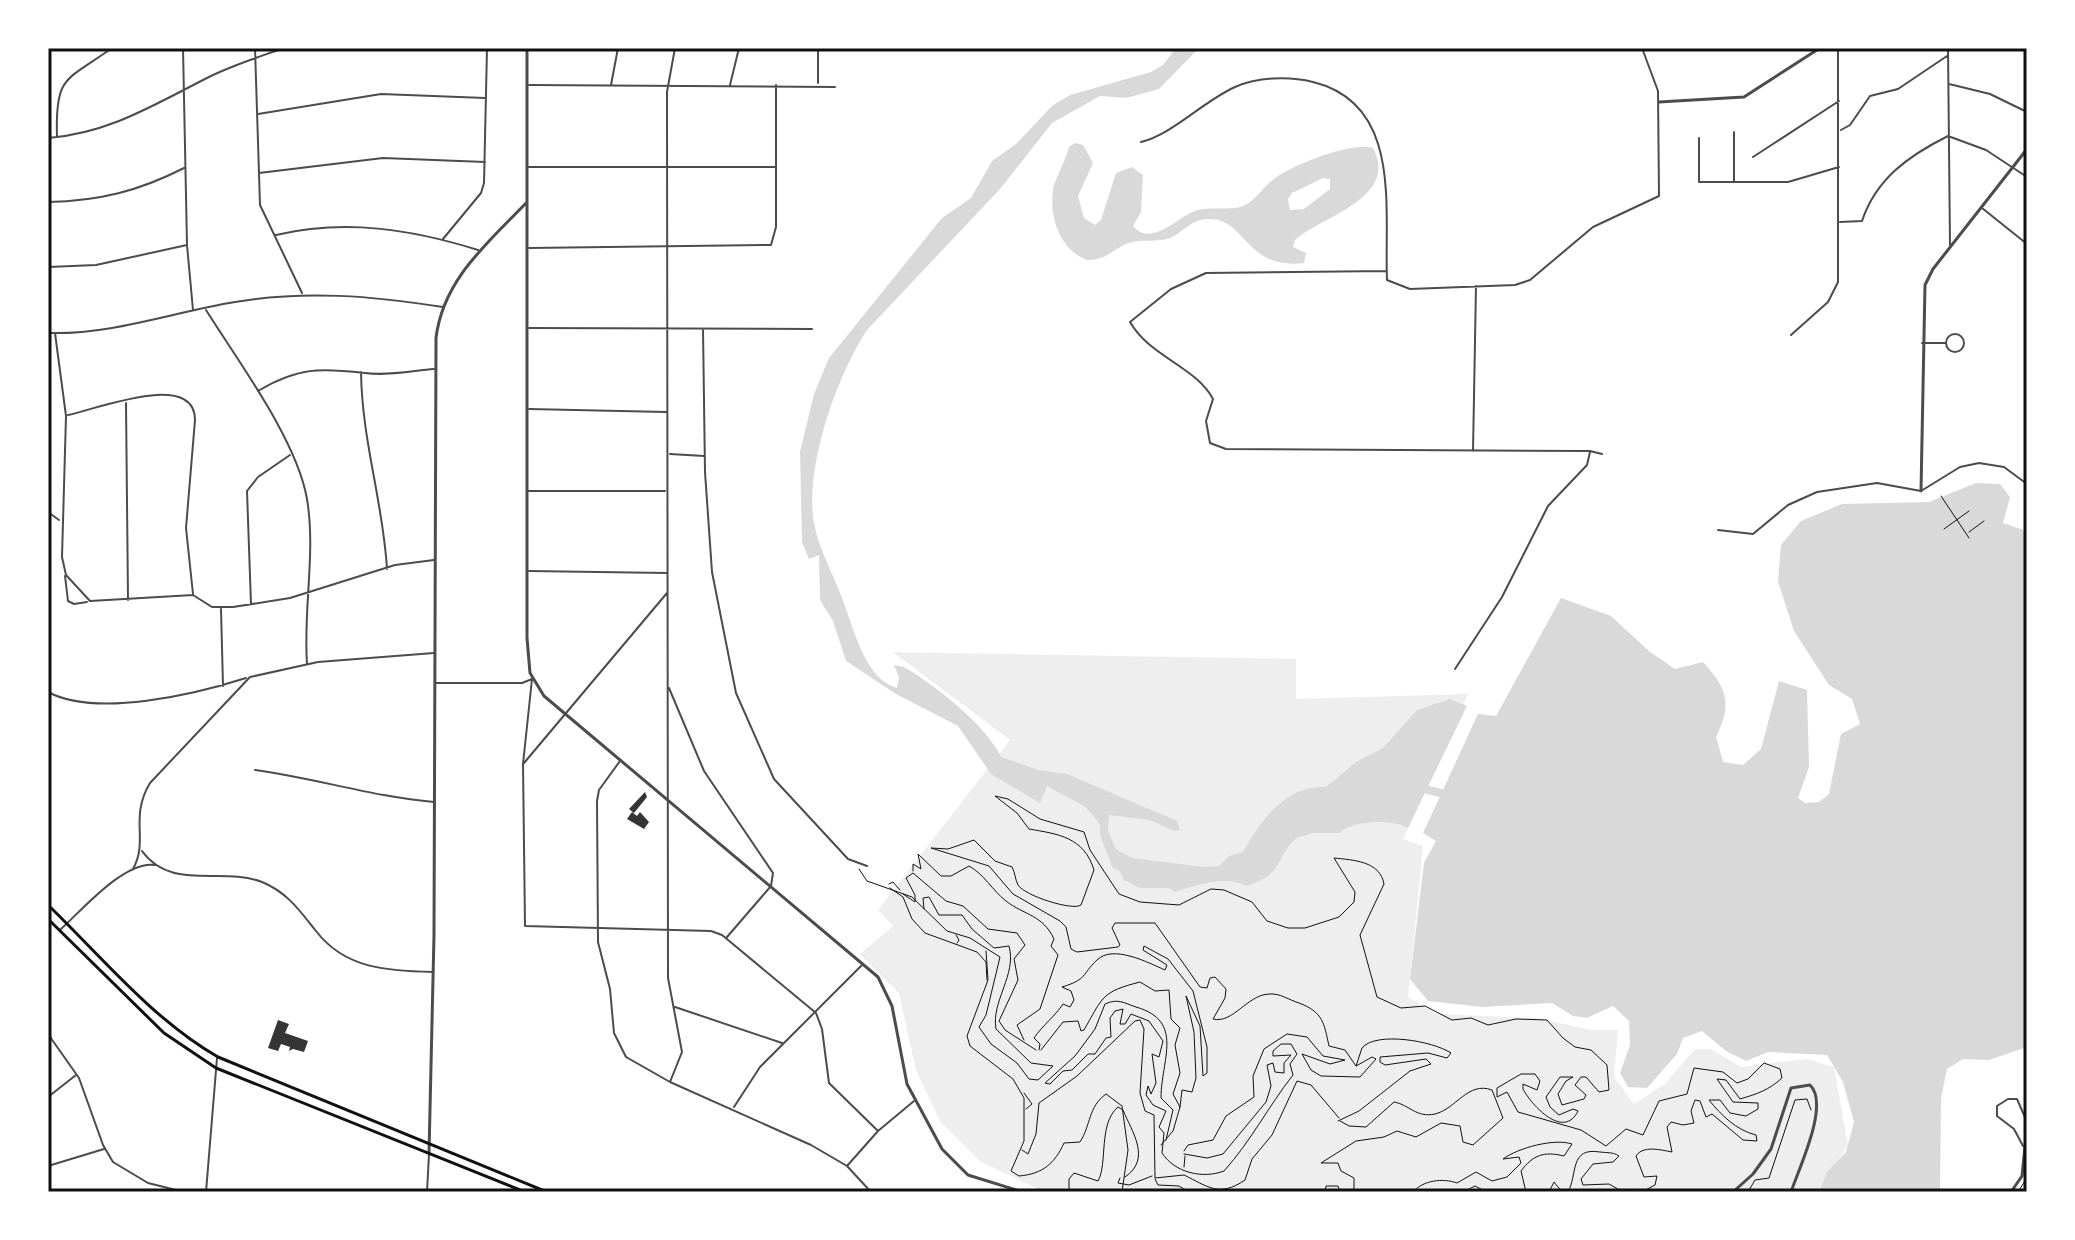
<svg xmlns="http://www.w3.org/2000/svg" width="2075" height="1240" font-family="Lora,serif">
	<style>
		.green { fill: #eee }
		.water { fill: #d9d9d9; fill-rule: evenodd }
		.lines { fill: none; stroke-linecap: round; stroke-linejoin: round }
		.river { stroke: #d9d9d9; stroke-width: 8 }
		.building { fill: #353535 }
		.path { stroke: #111; stroke-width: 1 }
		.minor { stroke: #4c4c4c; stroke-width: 2 }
		.tertiary { stroke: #4c4c4c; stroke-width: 3 }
		.primary { stroke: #111; stroke-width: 3 }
		.neatline { fill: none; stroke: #111; stroke-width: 3 }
	</style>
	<rect width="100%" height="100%" fill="#fff"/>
	<path class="green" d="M893,652L1296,659V699L1468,694L1403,839L1423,846L1408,997L1436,1014L1535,1018L1592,1030H1618L1614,1077L1634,1104L1665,1084L1695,1049H1711L1741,1067L1807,1059L1834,1067L1848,1145L1819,1192H1045L981,1162L940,1121L916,1070L899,993L860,954L893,926L878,910L1010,740Z"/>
	<path class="water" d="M1176,48H1199L1159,89L1126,98L1100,96L1052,123L1000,189L867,330C837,375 804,468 814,523C819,552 837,580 846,609C855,634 867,680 897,688L899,677L894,665L904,667C934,684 987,726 1001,757L1039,770L1067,774L1177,821L1180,830L1174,831L1150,820L1109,815L1108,831L1116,849L1132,858L1204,867L1219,866L1229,856L1243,852C1261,820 1286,785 1326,787L1356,762L1383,748L1417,710L1450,699L1467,706L1408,828C1391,819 1354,820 1339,833H1313L1296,838C1273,862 1285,872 1247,886C1225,875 1198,885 1175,892L1169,888H1140L1124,880L1120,871L1113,868L1100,835V825L1092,814L1084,806L1047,786L1040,803L991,774L958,726L896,694L846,661L833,621L820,600L819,555L809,559L802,542L800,452L814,394L829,358L942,218L971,198L992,161L1016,144L1053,105L1070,95L1151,72L1163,65Z
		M1075,143L1083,145L1093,163L1078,196L1084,218L1095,225L1101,220L1116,173L1132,167L1143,175L1141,212L1133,226C1152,249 1180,214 1198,210C1214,206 1234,212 1247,204C1258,197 1264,186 1274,179C1292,165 1352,141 1373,148C1400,198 1320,217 1295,240L1293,247L1306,253L1304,263C1244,270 1247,218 1208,219C1191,219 1184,232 1170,238C1156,243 1139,238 1126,244C1111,251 1106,260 1087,260C1060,250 1049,217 1053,190C1054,181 1066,160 1069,147ZM1323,178L1330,179V189L1304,209L1290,210L1288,199L1292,193Z
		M1976,483L2000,484L2010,497L2003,523L2027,531V1047L1989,1060L1963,1059L1947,1069L1941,1098L1940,1192H1819L1827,1172L1846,1152L1854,1122L1843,1082L1827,1055L1768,1052L1746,1061L1726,1051L1702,1031L1683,1038L1677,1054L1647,1088L1628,1087L1620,1073L1630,1045L1629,1021L1613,1006L1587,1018L1573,1016L1552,1003L1483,1007L1428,1001L1410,979L1424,863L1436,841L1423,833L1478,714L1496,716L1561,598L1611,616L1650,652L1675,669L1703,662C1728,689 1732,704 1716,737L1723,762L1743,765L1761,749L1779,681L1807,690L1809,767L1798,798L1805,803L1819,802L1829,794L1841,734L1860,724L1852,699L1829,685L1794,631L1778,581L1781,545L1801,521L1842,504L1929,502Z"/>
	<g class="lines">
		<path class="river" d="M1420,788L1449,795"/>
	</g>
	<path class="building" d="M645,792L647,797L634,813L629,809Z
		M632,812L637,816L640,812L649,822L644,829L627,819Z
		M278,1020L289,1024L285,1033L308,1041L304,1052L293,1049L289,1051L290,1047L281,1044L278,1051L268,1048Z"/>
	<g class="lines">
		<path class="path" d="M1941,496L1969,538
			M1944,529L1969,511
			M1969,532L1984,521
			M859,869L867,881L912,897L947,931L970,938L1000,957L986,1015L979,1027L991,1044L1017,1063L1029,1079L1038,1080L1053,1066L1031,1063L996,1029C991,1001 1017,975 1009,946L994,948L972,929L962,915H939L929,897L923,898L924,909
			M913,871V864L921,869L918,854L941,876H951L969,866C984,874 992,890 1006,901C1024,915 1043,915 1054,939L1051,946L1058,955L1040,1009L1017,1025L1024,1040
			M889,884L893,882L900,890
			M890,888L903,897L912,919L925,933L977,952L986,962L987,980
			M903,894L915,902V895L906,878L913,873L946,901L963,906L988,929L1017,933L1025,945L1014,959L1018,980L999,1021L1005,1030L1036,1050
			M956,935L959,940L957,943
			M986,951L988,980L967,1036L970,1046L1013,1079L1024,1098V1141L1011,1171L1019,1176C1043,1174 1055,1163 1064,1143L1080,1142C1091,1125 1088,1107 1106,1094L1122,1106L1128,1150L1122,1192
			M1039,1050L1040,1044L1034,1038C1043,1025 1056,1015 1063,1004L1070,1007L1074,1000L1071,991L1062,987C1088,979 1081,975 1097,960C1113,944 1149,963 1165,970L1167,965L1143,950L1144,946L1168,959L1193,991L1207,1047V1073L1203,1076L1200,1026L1186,996L1194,1032L1196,1078L1192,1092L1182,1090L1180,1107
			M1041,1050L1063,1022L1078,1021L1081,1031L1084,1030C1103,997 1101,992 1140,982L1155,991L1169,990L1171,1019L1180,1028L1175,1045L1180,1073L1173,1094L1180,1107L1173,1131L1161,1145
			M1356,1066L1345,1050L1329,1046C1324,1023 1323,1012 1299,1003C1289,1000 1280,993 1269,994C1247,995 1233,1024 1213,1019L1225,998L1226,989L1215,977L1210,978L1207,988L1200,987L1155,923H1115L1112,928L1120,945L1118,947L1077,952L1071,949L1066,927L1060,921L1013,894L989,866L931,848L948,849L974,840L995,861L1012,867C1015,872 1015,879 1018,885C1025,896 1073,911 1081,905L1094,870C1084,837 1058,834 1029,829L1017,813L995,796L1008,799L1040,819L1084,832L1090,850L1119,894L1140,902L1179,905L1211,889L1224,890L1252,902L1267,921L1288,928H1305L1339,917L1354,902L1355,892L1334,858C1353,860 1380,861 1384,884L1360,935L1377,997L1401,1008L1425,1006L1452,1020L1471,1018L1488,1025L1516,1019L1547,1020L1563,1038L1575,1047L1591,1050L1607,1065L1609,1090L1599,1092L1586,1077H1581L1575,1085L1586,1095L1584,1099L1562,1105L1558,1094L1566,1081L1573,1077H1560L1546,1097L1550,1107L1559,1115L1573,1109L1578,1111C1564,1140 1532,1106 1523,1089V1084L1537,1090L1540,1081L1535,1074H1521L1497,1088V1097L1507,1092L1518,1112L1581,1130L1606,1146L1626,1129L1643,1135L1659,1101L1687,1094L1694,1068L1723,1072L1737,1083L1748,1079L1764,1063L1780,1069L1782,1078C1769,1090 1757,1094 1740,1099L1726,1080L1717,1079L1733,1102L1758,1103V1109L1746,1116L1730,1113L1720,1100H1709C1721,1115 1736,1130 1756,1135L1757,1141L1743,1140L1712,1114L1706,1117L1700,1101L1695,1100L1691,1111L1694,1123L1683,1125L1671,1122L1667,1127L1672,1152C1661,1150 1643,1145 1636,1156L1644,1177L1657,1176L1655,1185L1642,1192
			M1024,1093L1032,1104L1026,1109
			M1340,1121L1349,1126L1366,1127L1394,1102C1410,1105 1416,1118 1435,1114C1456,1109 1468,1081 1492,1090L1503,1118L1473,1145L1463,1142L1460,1126L1441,1123L1416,1137L1397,1131L1384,1137L1356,1141L1321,1163H1338L1341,1171L1354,1178V1192
			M1166,1140L1173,1110L1161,1098C1161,1060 1185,1021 1136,1007C1124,1003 1118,998 1105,1004L1095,1029L1075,1056L1045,1083L1050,1084L1063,1071L1072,1070L1088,1054H1095L1106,1038L1111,1037L1110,1018L1115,1011L1123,1009L1120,1024H1125L1131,1014L1149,1021L1163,1041L1159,1057L1152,1054L1156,1083L1151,1094L1148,1086L1146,1095L1153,1105L1166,1111L1159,1127L1164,1133L1162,1153C1175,1173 1203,1179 1224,1171C1251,1141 1268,1107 1293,1075L1290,1064L1297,1054L1291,1044H1281L1273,1051V1056L1291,1055L1284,1063V1073L1275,1072L1273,1063L1267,1065L1271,1086L1266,1102L1223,1154L1207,1158L1184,1154
			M1022,1150L1028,1154L1036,1134L1039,1103L1077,1076L1135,1021L1140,1020L1144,1029L1140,1093L1145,1111L1154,1115L1155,1178L1184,1175C1207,1186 1219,1198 1245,1180L1252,1159L1272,1135L1297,1081L1311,1085L1339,1118
			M1184,1151L1188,1145L1213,1140L1226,1116L1254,1097L1253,1076L1264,1049L1287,1034L1307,1037L1323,1056L1345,1060L1330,1064L1302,1054L1311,1070L1321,1076L1360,1077L1376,1059L1372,1057L1356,1066L1362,1048C1376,1031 1433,1041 1451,1053L1447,1058L1428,1053L1380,1057V1062L1385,1065L1426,1059L1431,1064L1410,1071L1359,1111L1338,1121
			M1184,1167L1185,1156
			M1120,1178L1118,1183L1129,1185L1152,1176
			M1155,1179L1158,1185L1179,1186L1189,1192
			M1069,1192V1179L1074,1173L1098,1181C1108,1163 1098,1124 1118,1107L1123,1110C1132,1132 1152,1159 1125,1177
			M1325,1192L1326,1186H1338L1340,1192
			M1413,1192C1423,1180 1443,1178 1457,1183L1476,1172L1492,1181L1507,1177L1521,1163L1519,1157L1503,1159C1518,1148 1554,1138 1572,1144L1564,1156C1544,1151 1533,1155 1521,1171L1526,1192
			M1436,1192L1465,1191L1475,1186L1487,1192
			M1549,1192L1554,1182L1562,1192
			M1568,1192C1578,1174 1569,1147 1600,1152C1608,1153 1613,1152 1619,1156L1613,1162L1593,1164L1581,1179L1583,1185L1609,1184L1623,1192
			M1634,1192L1635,1189L1639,1192
			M1653,1192H1656
			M1748,1192L1755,1180L1769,1178L1795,1100L1807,1099L1811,1110
			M2018,1192L2025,1181"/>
		<path class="minor" d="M183,48L187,245L193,310
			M255,48L260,205L302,293
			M818,48V83
			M1948,48L1950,245
			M1949,84L1990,94L2027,112
			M529,85L835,87
			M611,85L618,48
			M730,85L739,48
			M258,114L381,94L485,98
			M1841,130L1850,125L1870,96L1898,89L1947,56
			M57,136C55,75 66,81 112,48
			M48,138C110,133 155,104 209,77C233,65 259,57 284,48
			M1699,138V182H1788L1839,167
			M1141,142C1173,134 1202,102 1235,87C1258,77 1289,76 1313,82C1403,104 1384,209 1387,280L1410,289L1515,285L1530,280L1593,227L1659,196L1658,91L1642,48
			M1753,157L1839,101
			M528,167H776
			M259,173L383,158L485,162
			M1734,181V132
			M48,202C99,201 139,191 184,168
			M1982,208L2027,244
			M1840,222L1862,221C1876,179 1908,156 1948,136L1986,150L2027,177
			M276,235C345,219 411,229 478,250
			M443,239L481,193L484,183L487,48
			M529,248L771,245L776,227V85
			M48,267L96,265L187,245
			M1386,271L1206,273L1171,289L1130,322C1150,357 1195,366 1213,399L1206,421L1210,443L1226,449L1590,451L1602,454
			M206,310C238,361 297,440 307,499C316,553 303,609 307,664
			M529,328L812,329
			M703,329L705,472L712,572L736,693L774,779L848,859L867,866
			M48,333C112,335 173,312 235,302C305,290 373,296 443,307
			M55,333L66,416L62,557L66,575L90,601L193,595L212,607H233L290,598L395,565L434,560
			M1946 343a9 9 0 1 1 18 0a9 9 0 1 1-18 0Z
			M1791,335L1828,302L1838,282V48
			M1922,343H1945
			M361,372C362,442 383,501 387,569
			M258,391C298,367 320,368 365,373C387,376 411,371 434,369
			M126,403L128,600
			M529,409L666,412
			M68,415C97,409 195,370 195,420L186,528L193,594
			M1473,451L1476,286
			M670,454L704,456
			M528,491H665
			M48,512L59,520
			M1718,530L1753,534L1788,505L1817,492L1877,483L1921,491L1960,467L1979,463L2004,467L2027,484
			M529,571L667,573
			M65,576L68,601L74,604L87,602
			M251,604L247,491L258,477L290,455
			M221,609L223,686
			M1455,669L1502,597L1548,506L1587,465L1590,452
			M436,683H522L532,679L523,764L525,926L711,931L722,935L816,1013L822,1029L829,1083L878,1131
			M669,688L704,771L773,873L771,886L727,937
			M48,692C97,718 196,694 246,678
			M620,761L599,790L597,801L598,942L610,989L614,1033L626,1057L670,1082L811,1145L847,1166L871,1192
			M524,763L667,593
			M255,770C315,778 374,797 434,802
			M142,851C172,892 222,866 262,882C287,892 300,911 316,931C345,969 388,971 433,972
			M133,869C149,840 129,818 150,783L250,677L318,662L434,653
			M61,929C82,910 125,860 155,865
			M675,1007L782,1043
			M48,1034L79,1078L103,1145L113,1162L148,1183L184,1192
			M670,1082L682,1052L668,978L667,92L675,48
			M48,1097L76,1075
			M734,1107L760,1067L863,964
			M2023,1146L2014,1129L1997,1116V1106L2008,1099H2017L2027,1122
			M48,1166L104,1149
			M847,1166L878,1131L914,1101
			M206,1192L217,1058
			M427,1192L429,1154"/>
		<path class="tertiary" d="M527,48V638L530,673L544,696L878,977L892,1006L907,1084L942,1149L968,1175L1023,1192
			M1659,102L1744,97L1820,48
			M1921,491L1925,285L1933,269L2027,149
			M429,1153L434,935L436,338C443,279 488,243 527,202
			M1733,1192L1753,1174L1771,1149L1791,1088L1810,1085C1830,1104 1799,1168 1791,1192
			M2011,1192L2022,1176L2027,1127"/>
		<path class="primary" d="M48,905C102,957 152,1019 218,1057L547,1192
			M48,919L164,1033L216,1068L525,1192"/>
	</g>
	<rect width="2075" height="1240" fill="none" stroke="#ffffff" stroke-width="100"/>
	<rect x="50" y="50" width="1975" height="1140" class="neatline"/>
</svg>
